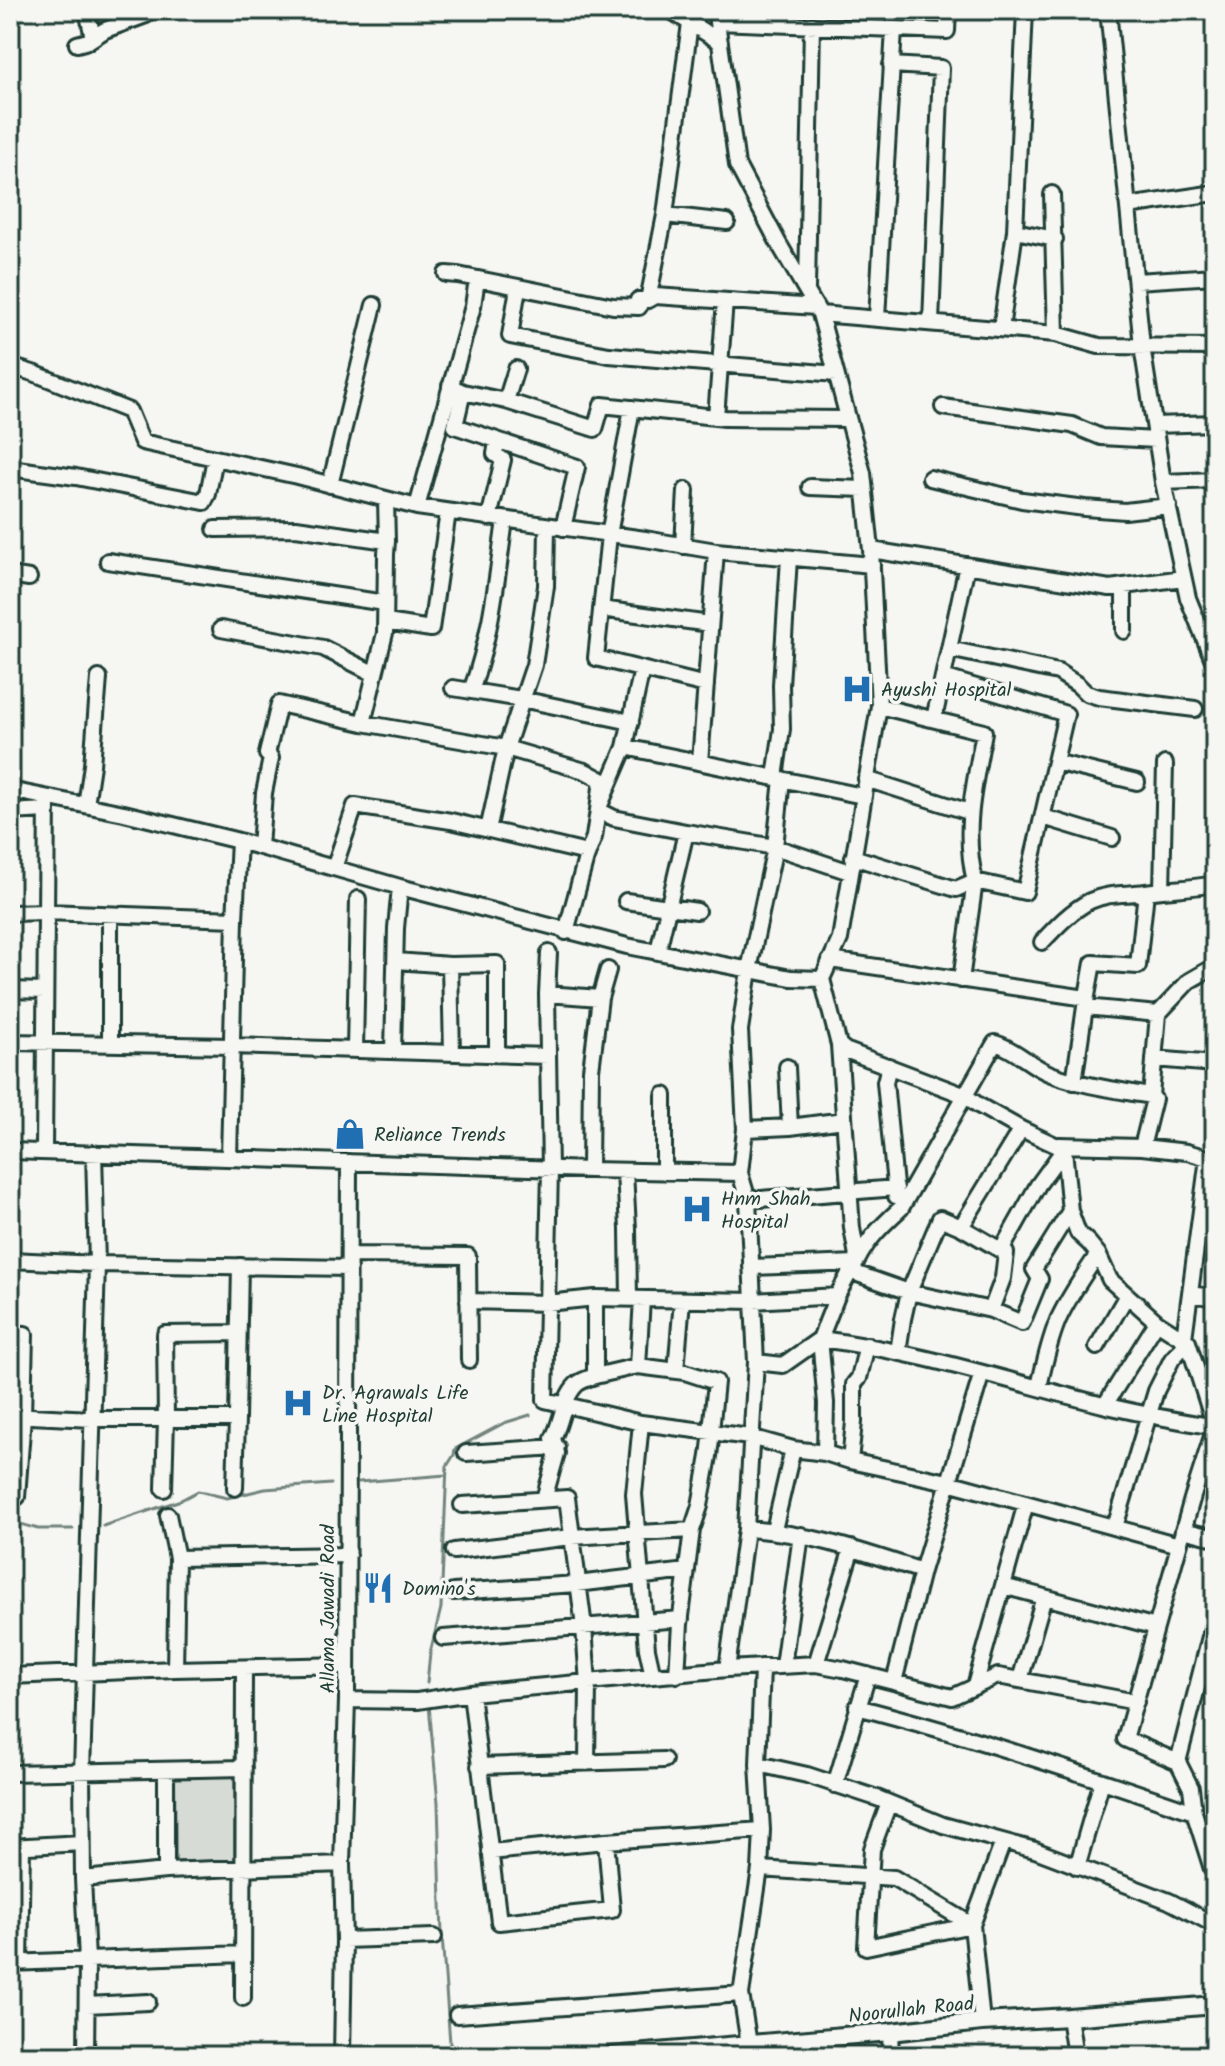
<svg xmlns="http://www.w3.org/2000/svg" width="1225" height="2066" font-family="Kalam,sans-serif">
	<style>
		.green { fill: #d6dbd6; stroke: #7a8c85; stroke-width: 2 }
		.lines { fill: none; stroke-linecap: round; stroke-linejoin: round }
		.stream { stroke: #72847d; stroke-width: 3 }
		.minor-casing { stroke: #1f3d34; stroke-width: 20 }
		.major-casing { stroke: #1f3d34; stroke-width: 22 }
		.minor { stroke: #f6f6f2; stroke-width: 14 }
		.major { stroke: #f6f6f2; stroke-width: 16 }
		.labels { text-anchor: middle; stroke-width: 7; stroke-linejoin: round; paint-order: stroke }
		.poi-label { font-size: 20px; fill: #1f3d34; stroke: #f6f6f2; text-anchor: start }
		.street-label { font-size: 20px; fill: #1f3d34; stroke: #f6f6f2 }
	</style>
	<rect width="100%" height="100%" fill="#f6f6f2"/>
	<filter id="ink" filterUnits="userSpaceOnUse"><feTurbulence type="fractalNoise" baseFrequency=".0125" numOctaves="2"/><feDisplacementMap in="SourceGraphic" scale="16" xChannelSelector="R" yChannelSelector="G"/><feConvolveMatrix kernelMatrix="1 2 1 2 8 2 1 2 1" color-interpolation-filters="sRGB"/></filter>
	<g filter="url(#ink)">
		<path class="green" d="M175,1776H234V1861H176Z"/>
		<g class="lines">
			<path class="stream" d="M359,1482L446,1475
				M10,1521L38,1529H73
				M103,1526L181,1500L198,1491L227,1498L265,1489L331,1484
				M427,1683L430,1653L441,1608L447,1466L454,1455L455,1449L504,1423L530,1415
				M429,1705L438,1803L442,1936L451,2056"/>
			<defs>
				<path id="minor" d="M87,10L93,38
					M670,10L720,42
					M1108,10L1142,346L1163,482L1188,598L1215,665
					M717,22L947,31L948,10
					M690,23L665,215L648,300L655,296L816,307
					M77,44L88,41L105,30L146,15V10
					M891,65L941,68L931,323
					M1052,194L1056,334
					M1128,206L1215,193
					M665,215L727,222
					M1015,231L1055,239
					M446,274L458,275L613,306L639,307L638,300H648
					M1136,281L1215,276
					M515,288L517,294L510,336L609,355L836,374
					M807,289L812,25
					M820,314L1056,334L1099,346L1215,347
					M877,318L894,29
					M1001,329L1015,231L1025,10
					M10,366L36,374L129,411L142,442L297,476L417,507L645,539L716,551L872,565
					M450,386L463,392L506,401L595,429L602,405L725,418L848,419
					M463,392L455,426L577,467L563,528
					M506,401L516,369
					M943,407L1072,425L1101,437L1156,440
					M632,408L609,535L596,658L706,685
					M716,417L725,301
					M1155,425L1215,423
					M10,468L76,477L204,502L208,494L215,458
					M930,478L1022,500L1085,508L1125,511L1169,506
					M1163,482L1215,480
					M330,485L374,305
					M810,487L864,489
					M417,507L473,306L477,279
					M489,518L503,460L495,454L497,441
					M215,529L296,528L387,541
					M683,546L686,490
					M871,550L1110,588L1183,578
					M108,561L385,603
					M10,575L29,578
					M1124,586V631
					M601,609L710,624
					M386,622L431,629L448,512
					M221,629L323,648L375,674
					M949,649L1058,672L1078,685L1086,693L1099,697L1195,709
					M453,688L521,699L631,722
					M471,691C491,637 497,578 505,520
					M879,706L984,732C975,783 962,829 975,881L961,980
					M934,719L967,565
					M363,723L385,633L386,554L387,541L386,500
					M625,747L863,796
					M700,762L716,551
					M1055,762L1137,782
					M775,777L782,729L781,685L789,558
					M866,779L969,812
					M10,790L124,813L239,841L400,887L627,946L791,978L822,979L840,939L879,706L871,550L863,473L820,314L779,244L737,165L717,22L718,10
					M86,805L92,765L99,678
					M10,812L47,810
					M1043,817L1112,838
					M488,830L506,748L534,665L546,586L547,526
					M260,847L264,793L271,758L267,754L279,704L363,723L506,748L585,771L602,780L598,810L614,818L686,832L775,847L850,872
					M853,857L956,889L975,881L1025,892L1066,714L943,677
					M334,868L355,806L451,821L587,853
					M1162,889L1165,764
					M1146,892L1138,966L1093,963L1085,1007L1158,1014
					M626,901L697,911
					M10,913L46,912L235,919
					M566,932L586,858L594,837L598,810L625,747L642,669
					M1042,942C1056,927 1072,910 1090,901C1109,892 1127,895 1146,892C1169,889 1192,888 1215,884
					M658,951L686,832
					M830,960L1086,998
					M396,961L450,965L497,964V1055
					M450,965L452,1053
					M608,970L600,998L547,994L550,1169L545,1400L641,1423L750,1437L793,1449
					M822,979L839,1045L845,1050L966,1096L978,1105L1021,1129L1064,1149L1070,1211L1078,1233L1089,1243L1098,1254L1110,1280L1157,1322L1188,1342L1215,1427L1192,1499L1125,1739L1178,1762
					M10,990L45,991
					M547,994L549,953
					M10,1042L232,1046L548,1056
					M110,1044V916
					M839,1045L852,1228L857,1256
					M355,1050L358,899
					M393,1051L396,928L400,887
					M1154,1059L1215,1064
					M889,1066L885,1082L896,1196
					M1074,1082L1085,1007
					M664,1095V1172
					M790,1127L844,1120
					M745,1129L790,1127L787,1067
					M1059,1145L1142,1147
					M10,1151L590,1170L740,1173L745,1129L740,1030L749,970L775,847L782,779
					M44,1152L47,798
					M229,1158L235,919L239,841
					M590,1170L591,1070L600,998
					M625,1171L628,1229L629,1299
					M748,1200L896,1188
					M961,1227L1021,1129
					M349,1255L468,1256L469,1360
					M10,1260L97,1264L349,1268
					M751,1267L856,1263
					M852,1272L909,1292L991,1310L1022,1323L1040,1279L1034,1269L1070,1211
					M1191,1294L1215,1298
					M595,1298V1376L638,1366L685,1372L716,1382L711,1431
					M468,1301L547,1303L595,1298L753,1301L837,1296
					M991,1310L1003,1278L1006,1253L1002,1249L1038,1185L1064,1149
					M10,1333L25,1334L23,1416L17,1497
					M1184,1338L1208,1158L1187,1152L1142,1147L1154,1099L1151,1096L1158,1014L1189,981L1215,966
					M1097,1347L1127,1295
					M898,1352L903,1319L909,1292L940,1218L961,1227L1006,1253
					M756,1362L783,1365L820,1339C918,1351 1011,1382 1107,1406C1142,1414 1179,1421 1215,1427
					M638,1366L642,1299
					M676,1371L682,1300
					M1039,1387C1044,1364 1049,1342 1058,1320C1069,1296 1084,1275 1098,1254
					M1105,1405L1157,1322
					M10,1415L93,1419H237L240,1266
					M641,1423L634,1494L647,1649L653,1676
					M466,1453L557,1447
					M825,1453L826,1403L820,1339L837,1296L850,1272H852C863,1244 879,1228 901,1208L995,1043C1016,1049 1030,1066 1051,1074C1083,1086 1118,1090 1151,1096
					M850,1461L854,1422V1384L859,1378L867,1345
					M235,1488L237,1419
					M164,1489L166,1419L165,1334L238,1333
					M544,1499L557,1453L553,1438C562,1422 563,1397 577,1384C582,1380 589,1378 595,1376
					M462,1505L567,1498L584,1627L588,1684L587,1763
					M168,1515L177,1558L175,1669
					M1115,1527L1156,1391L1172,1359L1188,1342
					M746,1529C807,1532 864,1552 922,1571
					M774,1530L793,1449L825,1453L850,1461L948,1482L1179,1545
					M1183,1530L1215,1538
					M454,1551L571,1537L692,1530
					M177,1558L348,1555
					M1003,1586L1156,1627
					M453,1592L577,1584L687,1571
					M1215,1617L1178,1762L1191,1788L1194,1812L1212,1869L1215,1874
					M443,1638L681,1619
					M816,1664L852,1548
					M783,1666L801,1535
					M727,1669L746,1529L756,1362L748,1200L740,1173
					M677,1675L680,1624L692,1530L700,1506L709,1456L712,1431
					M10,1676L175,1669L347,1665
					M1020,1680L1044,1597
					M894,1682L922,1571L982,1373
					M975,1686L1026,1503
					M471,1693L499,1922L612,1910L606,1841
					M347,1700L417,1701L471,1693L727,1669L816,1664L843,1669L952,1697L998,1676L1136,1702
					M857,1707C971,1736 1083,1774 1194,1812
					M758,1764L807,1775L877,1798L943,1825L1035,1850L1169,1901L1215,1925
					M479,1766L664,1760
					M10,1773L244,1768
					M835,1785L868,1675
					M10,1847L82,1843
					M490,1852L606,1841L762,1830
					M1077,1867L1102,1781
					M760,1869L894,1878L972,1925L866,1947L872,1849L889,1803
					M166,1871V1770
					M83,1879L166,1871L342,1864
					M344,1940L434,1937
					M20,1962L22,1847
					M10,1963L243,1954
					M243,1998L244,1668
					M87,2005L148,2002
					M457,2015L741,1994
					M1069,2017L1074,2049V2056
					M982,2022L972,1925L1003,1842
					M890,2032L891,2056
					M800,2040L801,2056
					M749,2044L741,1994L760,1869L762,1830L758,1764L762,1669
					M86,2056L87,1960L83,1879L82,1773L97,1264L94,1153
					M342,2056L344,1940L342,1864L347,1700L349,1162"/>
				<path id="major" d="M611,2056L890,2032L982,2022L1069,2017L1215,2005"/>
			</defs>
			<use href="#minor" class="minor-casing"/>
			<use href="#major" class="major-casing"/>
			<use href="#minor" class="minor"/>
			<use href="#major" class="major"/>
		</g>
	</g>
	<defs>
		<symbol id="hospital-bare" viewBox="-9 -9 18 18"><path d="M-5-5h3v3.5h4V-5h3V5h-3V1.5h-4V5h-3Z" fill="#1f6fb2" stroke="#f6f6f2" stroke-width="2.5" paint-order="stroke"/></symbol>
		<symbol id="shop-bare" viewBox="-9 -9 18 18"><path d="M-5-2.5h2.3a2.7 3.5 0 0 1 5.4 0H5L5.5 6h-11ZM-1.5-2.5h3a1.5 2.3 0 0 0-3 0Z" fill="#1f6fb2" stroke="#f6f6f2" stroke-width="2.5" paint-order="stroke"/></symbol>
		<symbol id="restaurant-bare" viewBox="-9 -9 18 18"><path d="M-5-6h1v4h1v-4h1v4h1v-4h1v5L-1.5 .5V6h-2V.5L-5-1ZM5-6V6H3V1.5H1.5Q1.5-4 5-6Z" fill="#1f6fb2" stroke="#f6f6f2" stroke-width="2.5" paint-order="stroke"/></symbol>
	</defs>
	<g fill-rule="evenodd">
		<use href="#hospital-bare" x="835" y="667" width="44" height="44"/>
		<use href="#shop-bare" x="328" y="1112" width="44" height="44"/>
		<use href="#hospital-bare" x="675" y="1187" width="44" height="44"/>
		<use href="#hospital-bare" x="276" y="1381" width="44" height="44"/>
		<use href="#restaurant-bare" x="356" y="1566" width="44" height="44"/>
	</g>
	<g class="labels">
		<g class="poi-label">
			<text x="881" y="696">Ayushi Hospital</text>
			<text x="374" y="1141">Reliance Trends</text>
			<text x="721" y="1205">Hnm Shah<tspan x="721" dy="23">Hospital</tspan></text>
			<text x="322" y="1399">Dr. Agrawals Life<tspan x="322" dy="23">Line Hospital</tspan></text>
			<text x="402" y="1595">Domino's</text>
		</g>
		<g class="street-label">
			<text transform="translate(327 1609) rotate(-90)" y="7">Allama Jawadi Road</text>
			<text transform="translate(911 2009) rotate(-6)" y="7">Noorullah Road</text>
		</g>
	</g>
	<rect width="1225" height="2066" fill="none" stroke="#f6f6f2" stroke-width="40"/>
	<rect x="20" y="20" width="1185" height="2026" fill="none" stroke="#1f3d34" stroke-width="3" filter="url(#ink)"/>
</svg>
